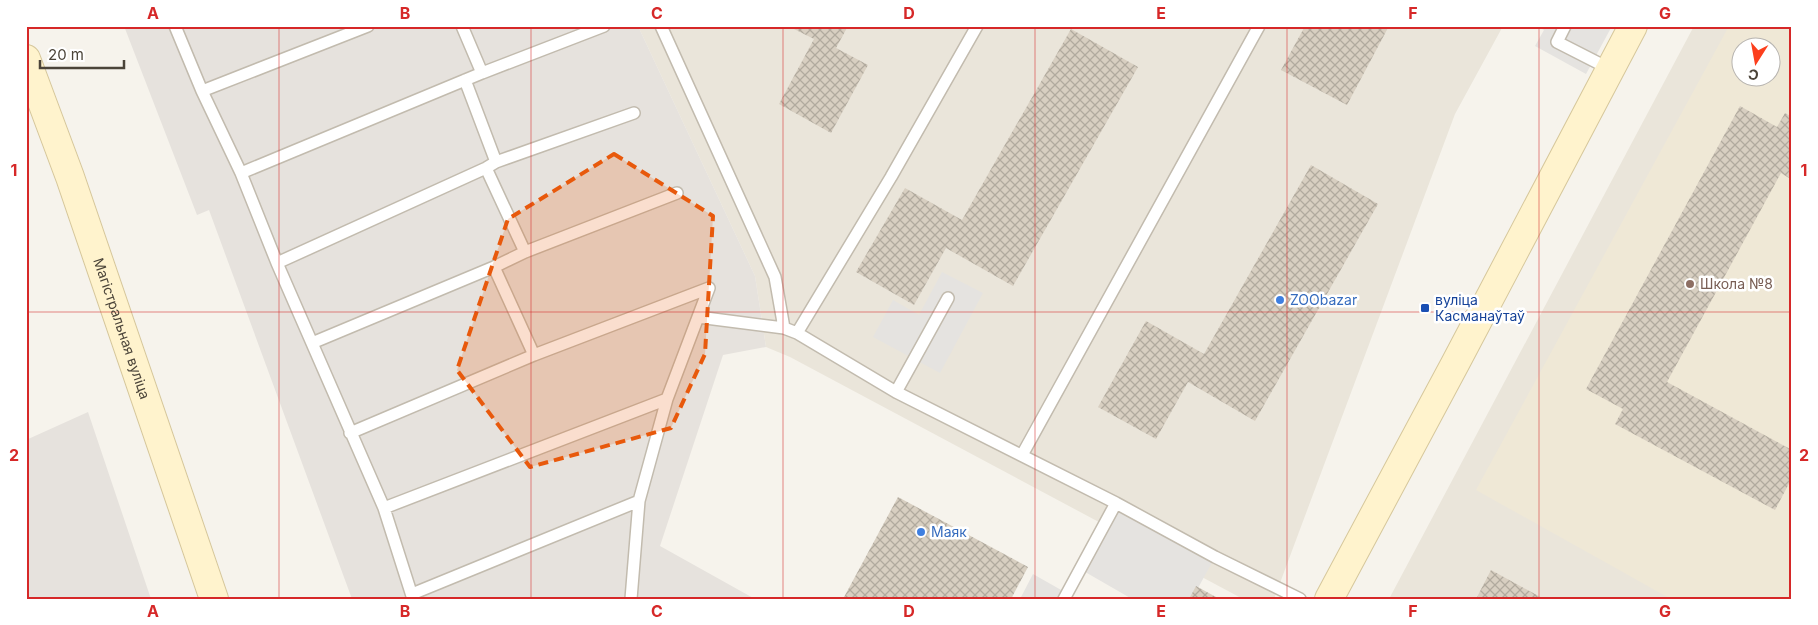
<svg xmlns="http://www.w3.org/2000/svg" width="1818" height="625" font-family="Inter,sans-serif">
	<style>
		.residential { fill: #eae5da; fill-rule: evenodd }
		.industrial { fill: #e6e2dd }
		.education { fill: #efe8d6; fill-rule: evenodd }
		.parking { fill: #e5e3e0 }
		.building { fill: url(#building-cross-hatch) }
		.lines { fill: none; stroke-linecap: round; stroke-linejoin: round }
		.lane-casing { stroke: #c2bbae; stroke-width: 14 }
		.secondary-casing { stroke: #d6c79b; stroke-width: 30 }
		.lane { stroke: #fff; stroke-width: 11 }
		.secondary { stroke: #fff3cd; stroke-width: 28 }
		.marked { fill: #e8590c; fill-opacity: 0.2; stroke: #e8590c; stroke-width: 4; stroke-dasharray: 10 6; stroke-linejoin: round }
		.grid { fill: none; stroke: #d62828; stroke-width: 1; stroke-opacity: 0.55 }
		.education-dot { fill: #8d6e63; stroke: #fff; stroke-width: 2 }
		.shop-dot { fill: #3f7fe0; stroke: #fff; stroke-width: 2 }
		.transit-dot { fill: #1a4fb4; stroke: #fff; stroke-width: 2 }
		.labels { text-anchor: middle; stroke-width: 5; stroke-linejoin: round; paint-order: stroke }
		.education-label { font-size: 14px; fill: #785e54; stroke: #fff; text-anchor: start }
		.shop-label { font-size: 14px; fill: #366cbe; stroke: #fff; text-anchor: start }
		.transit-label { font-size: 14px; fill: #164399; stroke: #fff; text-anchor: start }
		.street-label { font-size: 14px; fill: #4b4439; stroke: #fff }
		.neatline { fill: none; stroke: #d62828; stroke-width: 2 }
		.grid-label { font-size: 16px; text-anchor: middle; font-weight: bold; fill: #d62828 }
	</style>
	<defs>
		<pattern id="building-cross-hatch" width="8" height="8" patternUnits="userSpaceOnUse" patternTransform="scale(1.25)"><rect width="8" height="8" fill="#d8cfc1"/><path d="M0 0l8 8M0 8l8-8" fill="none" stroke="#b1aa9e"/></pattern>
	</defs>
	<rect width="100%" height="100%" fill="#f6f3ec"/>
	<path class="residential" d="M638,26H1503L1455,114L1274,599H1243L790,357L766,347L755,276Z
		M1694,26H1792V599H1389ZM1740,48H1770V78H1740Z"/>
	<path class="industrial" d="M124,26H638L755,276L766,347L723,355L660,546L755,599H352L209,210L197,215Z
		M88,412L151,599H26V440Z"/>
	<path class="education" d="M1729,26H1792V599H1671L1476,490ZM1740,48H1770V78H1740Z"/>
	<path class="parking" d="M1537,26H1612L1586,74L1535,46L1544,30Z
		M942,272L983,293L940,373L873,337L893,300L919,315Z
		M1116,503L1215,557L1192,599H1132L1080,569Z
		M1033,574L1077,599H1020Z"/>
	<path class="building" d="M788,26H848L836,48L868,65L831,133L779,104L814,39Z
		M1305,26H1389L1347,105L1281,70Z
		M1071,29L1138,67L1013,286L946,248L914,305L856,272L905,188L962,220Z
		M1740,106L1777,127L1785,113L1792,117V180L1781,173L1667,382L1792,450V478L1775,510L1615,424L1623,409L1586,389Z
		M1311,165L1378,204L1255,421L1188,382L1156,439L1098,407L1146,321L1204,354Z
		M898,497L1028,567L1011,599H843Z
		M1491,570L1544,599H1476Z
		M1196,586L1216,597L1214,599H1189Z"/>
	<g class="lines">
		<defs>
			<path id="lane" d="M175,26L202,91L241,173L277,263L384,508L413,599
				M462,26L482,73
				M661,26L775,277L784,328L797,333L896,392L1116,503L1215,557L1300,599
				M1565,26L1557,42L1610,69
				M465,80L496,162
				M202,91L368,26
				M486,168L525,252
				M241,173L482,73L604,26
				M277,263L486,168L496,162L634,113
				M494,267L534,355
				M698,317L784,328
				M797,333L891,177L977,26
				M312,343L494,267L525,252L677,193
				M896,392L948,298
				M350,433L534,355L709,288L667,399L384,508
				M1022,455L1259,26
				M412,594L639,501
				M631,599L639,501L667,399
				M1064,599L1116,503"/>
			<g id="secondary">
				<path id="s1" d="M26,59L70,177L214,599"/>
				<path d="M1329,599L1456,362L1633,26"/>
			</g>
		</defs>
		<use href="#lane" class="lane-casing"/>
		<use href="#secondary" class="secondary-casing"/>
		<use href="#lane" class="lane"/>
		<use href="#secondary" class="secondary"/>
	</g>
	<path class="marked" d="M614,154L713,216L705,354L671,428L530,467L457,370L508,219Z"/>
	<path class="grid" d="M279,26V599M531,26V599M783,26V599M1035,26V599M1287,26V599M1539,26V599M26,312H1792"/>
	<circle class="education-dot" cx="1690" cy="284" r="5"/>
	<g class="shop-dot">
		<circle cx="1280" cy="300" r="5"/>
		<circle cx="921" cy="532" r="5"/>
	</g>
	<rect class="transit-dot" x="1420" y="303" width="10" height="10" rx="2.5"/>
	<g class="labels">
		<g class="education-label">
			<text x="1700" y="289">Школа №8</text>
		</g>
		<g class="shop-label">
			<text x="1290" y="305">ZOObazar</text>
			<text x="931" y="537">Маяк</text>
		</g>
		<g class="transit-label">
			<text x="1435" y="305">вуліца<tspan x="1435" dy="16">Касманаўтаў</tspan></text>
		</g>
		<g class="street-label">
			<text dy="5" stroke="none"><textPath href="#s1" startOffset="286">Магістральная вуліца</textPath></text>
		</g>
	</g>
	<rect width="1818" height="625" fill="none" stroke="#ffffff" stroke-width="55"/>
	<g transform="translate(1756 62) rotate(191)"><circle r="24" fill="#ffffff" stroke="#b7b4b0"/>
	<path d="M0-4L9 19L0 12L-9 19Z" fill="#fc3f1d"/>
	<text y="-8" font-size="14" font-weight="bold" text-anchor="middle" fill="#4b4439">С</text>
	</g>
	<path d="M40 60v8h84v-8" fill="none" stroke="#4b4439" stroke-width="2.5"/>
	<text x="48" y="60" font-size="15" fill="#4b4439" stroke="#ffffff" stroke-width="4" paint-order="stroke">20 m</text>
	<rect x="28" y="28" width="1762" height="570" class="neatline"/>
	<g class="grid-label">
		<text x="153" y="19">A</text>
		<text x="405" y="19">B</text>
		<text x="657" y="19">C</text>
		<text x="909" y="19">D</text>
		<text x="1161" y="19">E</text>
		<text x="1413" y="19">F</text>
		<text x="1665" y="19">G</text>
		<text x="14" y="176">1</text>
		<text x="1804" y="176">1</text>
		<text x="14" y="461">2</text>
		<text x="1804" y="461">2</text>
		<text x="153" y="617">A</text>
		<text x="405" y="617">B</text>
		<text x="657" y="617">C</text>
		<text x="909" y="617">D</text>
		<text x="1161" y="617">E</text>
		<text x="1413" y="617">F</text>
		<text x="1665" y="617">G</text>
	</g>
</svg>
